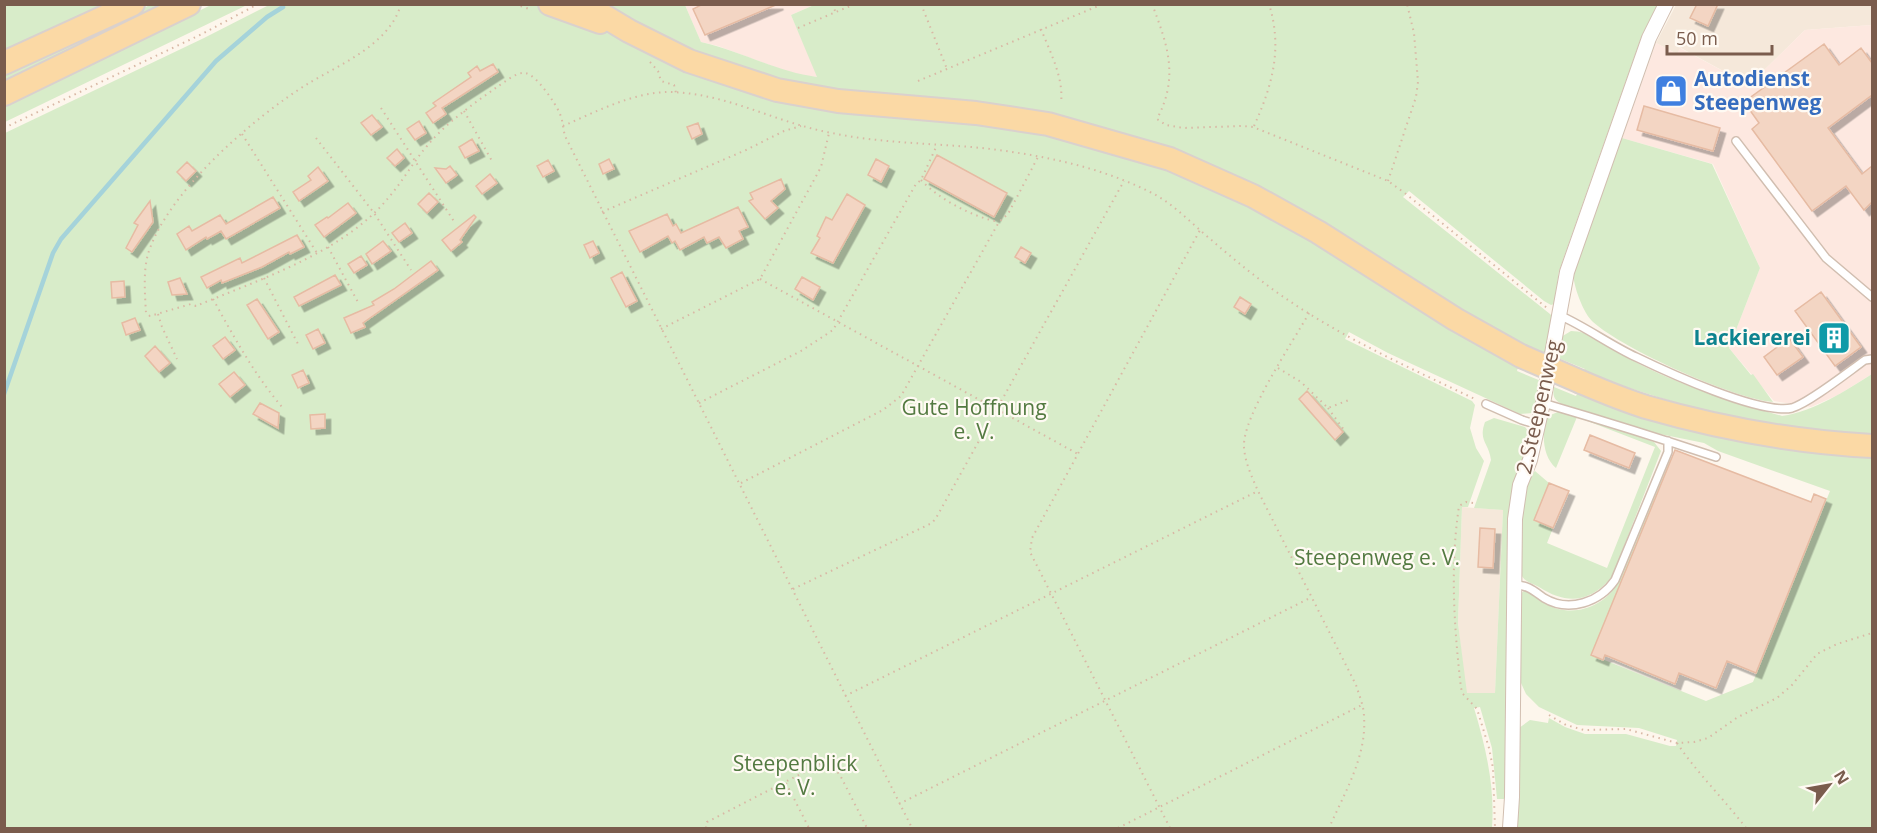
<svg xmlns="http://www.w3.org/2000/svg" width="1877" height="833" font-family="'Open Sans',sans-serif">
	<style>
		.residential { fill: #f5e8da }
		.commercial { fill: #fde8e0 }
		.green { fill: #d8ecc9 }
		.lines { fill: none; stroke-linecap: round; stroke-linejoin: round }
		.stream { stroke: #a5d3da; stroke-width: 4.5 }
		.building { fill: #f3d5c3; stroke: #e6bba3; stroke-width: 1.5; filter: url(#shadow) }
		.lane-casing { stroke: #d1beb0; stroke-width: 10 }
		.street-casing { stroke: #d1beb0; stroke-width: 16 }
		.primary-casing { stroke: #dad1cd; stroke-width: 26 }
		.path { stroke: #d9b8a5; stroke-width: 2; stroke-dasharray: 1.5 4.5; stroke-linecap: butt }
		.lane { stroke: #fff; stroke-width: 7 }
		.street { stroke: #fff; stroke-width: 14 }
		.primary { stroke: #fbd9a5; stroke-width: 22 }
		.primary-bridge-casing { stroke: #dad1cd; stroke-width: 26; stroke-linecap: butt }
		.primary-bridge { stroke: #fbd9a5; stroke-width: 22 }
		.labels { text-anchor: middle; stroke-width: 4.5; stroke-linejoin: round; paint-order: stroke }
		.shop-label { font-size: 21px; font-weight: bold; fill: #366cbe; stroke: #fffaf3; text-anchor: start }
		.culture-label { font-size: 21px; font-weight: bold; fill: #0d838f; stroke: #fffaf3; text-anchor: end }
		.street-label { font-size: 21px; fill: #7a5c4d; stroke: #fffaf3 }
		.park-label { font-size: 21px; fill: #537a41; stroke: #fffaf3 }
	</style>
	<defs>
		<filter id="shadow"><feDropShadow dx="5.5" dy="5.5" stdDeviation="0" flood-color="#0004"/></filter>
	</defs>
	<rect width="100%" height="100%" fill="#fdf6ec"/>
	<path class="residential" d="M1676,5H1872V25L1805,30L1749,85L1681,48L1677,54L1656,43Z
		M1462,507L1503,510L1495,694L1466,693L1458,623Z"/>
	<path class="commercial" d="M685,5H814L791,15L818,77L797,75L718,46L701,42Z
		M1872,25V374L1838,395L1811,407L1774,401L1729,348L1760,268L1713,164L1622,138L1656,43L1677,54L1680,48L1749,85L1805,30Z"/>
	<path class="green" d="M5,4L116,5L5,56Z
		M499,4L507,6L508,5H535L551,10L601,30L685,71L903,114L1046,134L1167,169L1250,206L1313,241L1518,366L1517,371L1541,381L1536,408L1532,413L1520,414L1388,353L1349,332L1345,339L1472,401L1475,405L1470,428L1476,448L1484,461L1468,507H1462L1458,623L1467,693H1495L1503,510L1474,508L1491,460C1489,443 1478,441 1485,422L1494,418L1525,427L1529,432L1525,456L1506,799H1497L1492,748L1480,707L1474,708C1486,748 1495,787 1492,828H5V133L204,38L269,5Z
		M150,5H171L5,85L4,71Z
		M211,5H247L5,122V105Z
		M606,5H685L701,42C741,51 777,72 817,77L791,15L814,5H1658L1642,35L1559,271L1554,304L1551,305L1544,301L1409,191L1403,197L1550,314L1553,317L1548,354L1524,344L1523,346L1457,310L1323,224L974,102L904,95L839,91L777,80L693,51Z
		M1622,138L1712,164L1760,268L1729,348L1751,375L1753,374L1773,402C1734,399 1623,349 1593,322C1583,313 1573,285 1573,272Z
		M1571,331C1589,331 1606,345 1621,354C1671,383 1727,400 1782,416C1815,411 1845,391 1872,374V438C1847,435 1821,434 1795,429C1721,417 1654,398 1584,372L1585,369L1558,358L1561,337Z
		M1554,387L1576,396L1578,392L1872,455V828H1517L1519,805V728L1530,720L1548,723L1549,718L1565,727L1585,734H1626L1670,746H1676L1677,740L1639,728L1577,725L1539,707L1526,694L1521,683L1520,594L1524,591C1533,593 1536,598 1544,603C1571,619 1603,608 1618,583L1670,459L1673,457L1592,655L1706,701L1753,682L1830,491L1718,451L1704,443L1655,433L1564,405C1555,401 1552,397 1554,387Z
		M1558,412L1579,416L1654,442L1661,451L1612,577C1589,603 1567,605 1539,587C1532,583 1524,582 1521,574C1518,562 1521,499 1525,486C1527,480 1530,475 1535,471L1549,483L1534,520L1553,528L1547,543L1607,568L1655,447L1577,417L1556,468C1542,457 1541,430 1548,416Z"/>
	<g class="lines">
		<path class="stream" d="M4,394L53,253L61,239L216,61L267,17L283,7"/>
	</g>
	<path class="building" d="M703,4H778L705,35L693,9Z
		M1697,4H1718L1708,26L1690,18Z
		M1824,44L1839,65L1861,48L1872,63V95L1828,128L1862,174L1872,166V202L1864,210L1846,186L1812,211L1752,129L1759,123L1744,102Z
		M493,64L498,72L442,108L446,114L433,123L426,113L436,106L433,103L471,77L468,73L477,66L480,71Z
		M1644,106L1720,128L1713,151L1637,130Z
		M372,115L382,127L371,135L361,123Z
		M419,121L426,133L415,140L407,129Z
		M698,123L702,134L692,139L687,127Z
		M472,139L479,151L465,158L459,147Z
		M397,149L404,158L395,166L387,158Z
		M937,155L1007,193L994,217L924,179Z
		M609,159L614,169L603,174L599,164Z
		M876,159L889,166L881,182L868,175Z
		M548,160L554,171L543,177L537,166Z
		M187,162L196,171L186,181L177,172Z
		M450,166L457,175L446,183L435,168L446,169Z
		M318,167L328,181L299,201L293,192L311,180L308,176Z
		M490,174L497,183L482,194L476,186Z
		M781,179L785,189L771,201L778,208L765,219L749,201L753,199L750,193Z
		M429,193L438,202L427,213L418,204Z
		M847,194L865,205L833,263L811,253L820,238L817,236L826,217L832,220Z
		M273,197L280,208L226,239L221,231L207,239L206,237L186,250L177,234L189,226L192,231L220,215L226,224Z
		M150,201L153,222L132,252L126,248L138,225L134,223Z
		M348,203L356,213L324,237L315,225L327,217L328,218Z
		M738,207L748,227L739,231L743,239L726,248L719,237L707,243L704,237L680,250L675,241L672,243L668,236L640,252L629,231L667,214L673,226L676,224L681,233Z
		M474,215L476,217L460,240L462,242L451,251L442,240Z
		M405,223L412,233L399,242L392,233Z
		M297,235L304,247L290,254L289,252L262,267L222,283L221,280L207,288L201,277L240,258L242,263Z
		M383,241L391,251L372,264L366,254Z
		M593,241L599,253L590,258L584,245Z
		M1021,247L1031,253L1025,263L1015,257Z
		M361,256L367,265L354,273L348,264Z
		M431,261L438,270L363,323L365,327L351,333L344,318L374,305L372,302L394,289Z
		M622,272L637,301L626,307L611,278Z
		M335,275L341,285L299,306L294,297Z
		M802,277L820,287L813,300L795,289Z
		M180,278L187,294L172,295L168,282Z
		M124,281L125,297L112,298L111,282Z
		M1821,292L1861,347L1835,366L1795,311Z
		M1240,297L1251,304L1245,314L1234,307Z
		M257,299L279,332L268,339L247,305Z
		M135,318L140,330L126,335L122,323Z
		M318,329L325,343L313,349L306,335Z
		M225,337L235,350L223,359L213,346Z
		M1789,338L1803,357L1777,375L1764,357Z
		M155,346L170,363L159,372L145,356Z
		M303,370L309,383L298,388L292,375Z
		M234,372L245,385L230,397L219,384Z
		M1307,391L1343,432L1335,440L1299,399Z
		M260,403L279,413L278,428L253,414Z
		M325,414V428L311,429L310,415Z
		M1590,435L1635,453L1629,468L1584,450Z
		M1675,450L1811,502L1814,494L1826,499L1756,673L1727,661L1716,688L1679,673L1675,684L1605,655L1603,660L1591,655Z
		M1549,483L1569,491L1553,528L1534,520Z
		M1480,528L1495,529L1493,568L1478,567Z"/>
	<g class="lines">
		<defs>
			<path id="lane" d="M1736,141L1826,258L1872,297
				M1559,315C1586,327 1610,345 1636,357C1667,372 1760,415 1792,408C1809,403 1848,372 1865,360L1872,359
				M1543,403C1601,420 1659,438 1716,457
				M1486,404L1522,420L1538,425
				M1515,585C1528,585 1534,591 1544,598C1569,613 1600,602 1615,580L1668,452V441"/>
			<path id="street" d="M1510,828L1512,797L1515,519L1520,485L1530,460L1543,403L1567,272L1649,38L1666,4"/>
			<path id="primary" d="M550,4L600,22
				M584,4L629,31L689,61L777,90L838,101L976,113L1048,124L1170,159L1253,196L1318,232L1455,319L1521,356
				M4,63L133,4
				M4,94L189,4
				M1581,382C1602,391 1624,400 1646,407C1719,428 1796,442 1872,446"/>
		</defs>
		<use href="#lane" class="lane-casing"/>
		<use href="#street" class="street-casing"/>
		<use href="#primary" class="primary-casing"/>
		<path class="path" d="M401,4C390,44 341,64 309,83C254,117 167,192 148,254C143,272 145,295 146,313L150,316L191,304L196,306C258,280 345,252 389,197C403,181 413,162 427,146C446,123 473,104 497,87C505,82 516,72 525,73C536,74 556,104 560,114C563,121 563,129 565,136L912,828
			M515,4L532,10
			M832,4L836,13
			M921,4L947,69
			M1152,4C1168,46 1179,77 1157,119L1166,125L1183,128L1243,126L1253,127L1388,181L1406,194L1547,308
			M798,28L855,4
			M1041,29C1050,52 1064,78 1061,103
			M650,62L658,71L661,81L674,85L676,93
			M918,81L1103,4
			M381,108L455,223
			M464,111L492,161
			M563,126C595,112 632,93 667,92C725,92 776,123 832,133C884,144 938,143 991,149C1045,156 1100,167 1150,192C1169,201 1185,217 1201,231C1225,252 1249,272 1275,291C1338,336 1408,367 1477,400
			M1254,126C1272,86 1283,49 1269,4
			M4,128L202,34L258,4
			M242,134L317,253
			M316,138L374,213L411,270
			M921,180C940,200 973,217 999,222
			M1388,181L1416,97L1418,82L1414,33L1407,4
			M602,212L746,150L784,131L801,126
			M328,247L359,304
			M264,278L298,344
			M760,279L1078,454
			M213,299C234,337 254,374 282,407
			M1309,313C1293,342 1242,417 1244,447C1245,463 1252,477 1258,491L1356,685C1359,695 1364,706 1364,717C1367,756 1344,794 1329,828
			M158,314L162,327L177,359
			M661,329L760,279L821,167L829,133
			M1278,368L1301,382L1328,408L1349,400
			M699,403L801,351L833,330L916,184L921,180L937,145
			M1328,408L1344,430
			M741,483L883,410L901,396L999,222L1008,214L1038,157
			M1473,503L1466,502L1459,506C1450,567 1454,627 1461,688L1463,694L1477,709L1489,748L1493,768L1495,828
			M793,589L932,523L936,518L1124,181
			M845,696L1258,491
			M1549,715L1566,725L1584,730L1626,729L1677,743L1694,742L1708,738L1738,717L1777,698L1792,685L1817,654L1837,644L1872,633
			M1677,743C1697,773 1724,799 1746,828
			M786,783L809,828
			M899,804L1312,597
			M706,828L707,822L824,762H829L840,775L867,828
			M1118,828L1362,705
			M1170,828L1030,552L1032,538L1200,230"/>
		<use href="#lane" class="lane"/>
		<use href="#street" class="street"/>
		<use href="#primary" class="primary"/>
		<defs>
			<path id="primary-bridge" d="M1521,356L1581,382"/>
		</defs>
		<use href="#primary-bridge" class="primary-bridge-casing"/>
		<use href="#primary-bridge" class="primary-bridge"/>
	</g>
	<defs>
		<symbol id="shop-square" viewBox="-11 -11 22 22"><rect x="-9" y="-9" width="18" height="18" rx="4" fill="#3f7fe0" stroke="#fffaf3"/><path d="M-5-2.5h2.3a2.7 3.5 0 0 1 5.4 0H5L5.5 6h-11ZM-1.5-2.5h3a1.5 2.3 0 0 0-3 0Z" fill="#fff"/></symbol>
		<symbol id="building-square" viewBox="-11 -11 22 22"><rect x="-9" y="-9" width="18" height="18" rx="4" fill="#0f9aa8" stroke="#fffaf3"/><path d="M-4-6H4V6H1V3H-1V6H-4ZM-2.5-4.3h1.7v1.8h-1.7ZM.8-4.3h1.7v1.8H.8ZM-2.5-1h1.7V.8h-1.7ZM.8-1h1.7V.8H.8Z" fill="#fff"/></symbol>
	</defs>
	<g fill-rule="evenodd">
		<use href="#shop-square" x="1652" y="72" width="38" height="38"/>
		<use href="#building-square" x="1815" y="319" width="38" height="38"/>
	</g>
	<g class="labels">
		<g class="shop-label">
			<text x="1694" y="86">Autodienst<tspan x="1694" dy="24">Steepenweg</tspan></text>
		</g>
		<g class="culture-label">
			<text x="1811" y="345">Lackiererei</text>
		</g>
		<g class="street-label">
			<text transform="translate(1539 407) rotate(-77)" y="7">2.Steepenweg</text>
		</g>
		<g class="park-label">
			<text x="974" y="415">Gute Hoffnung<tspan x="974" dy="24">e. V.</tspan></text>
			<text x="1377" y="565">Steepenweg e. V.</text>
			<text x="795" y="771">Steepenblick<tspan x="795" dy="24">e. V.</tspan></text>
		</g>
	</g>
	<rect width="1877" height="833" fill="none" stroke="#7a5c4d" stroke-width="12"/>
	<g transform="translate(1829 785) rotate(59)" stroke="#fffaf3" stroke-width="4.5" paint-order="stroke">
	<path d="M0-4.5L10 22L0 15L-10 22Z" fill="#7a5c4d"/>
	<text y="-9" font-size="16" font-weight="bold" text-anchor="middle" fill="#7a5c4d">N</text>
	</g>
	<path d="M1667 45v9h105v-9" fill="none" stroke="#7a5c4d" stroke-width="3"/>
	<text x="1676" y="45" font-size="18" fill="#7a5c4d" stroke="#fffaf3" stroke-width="4.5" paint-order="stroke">50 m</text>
</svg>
